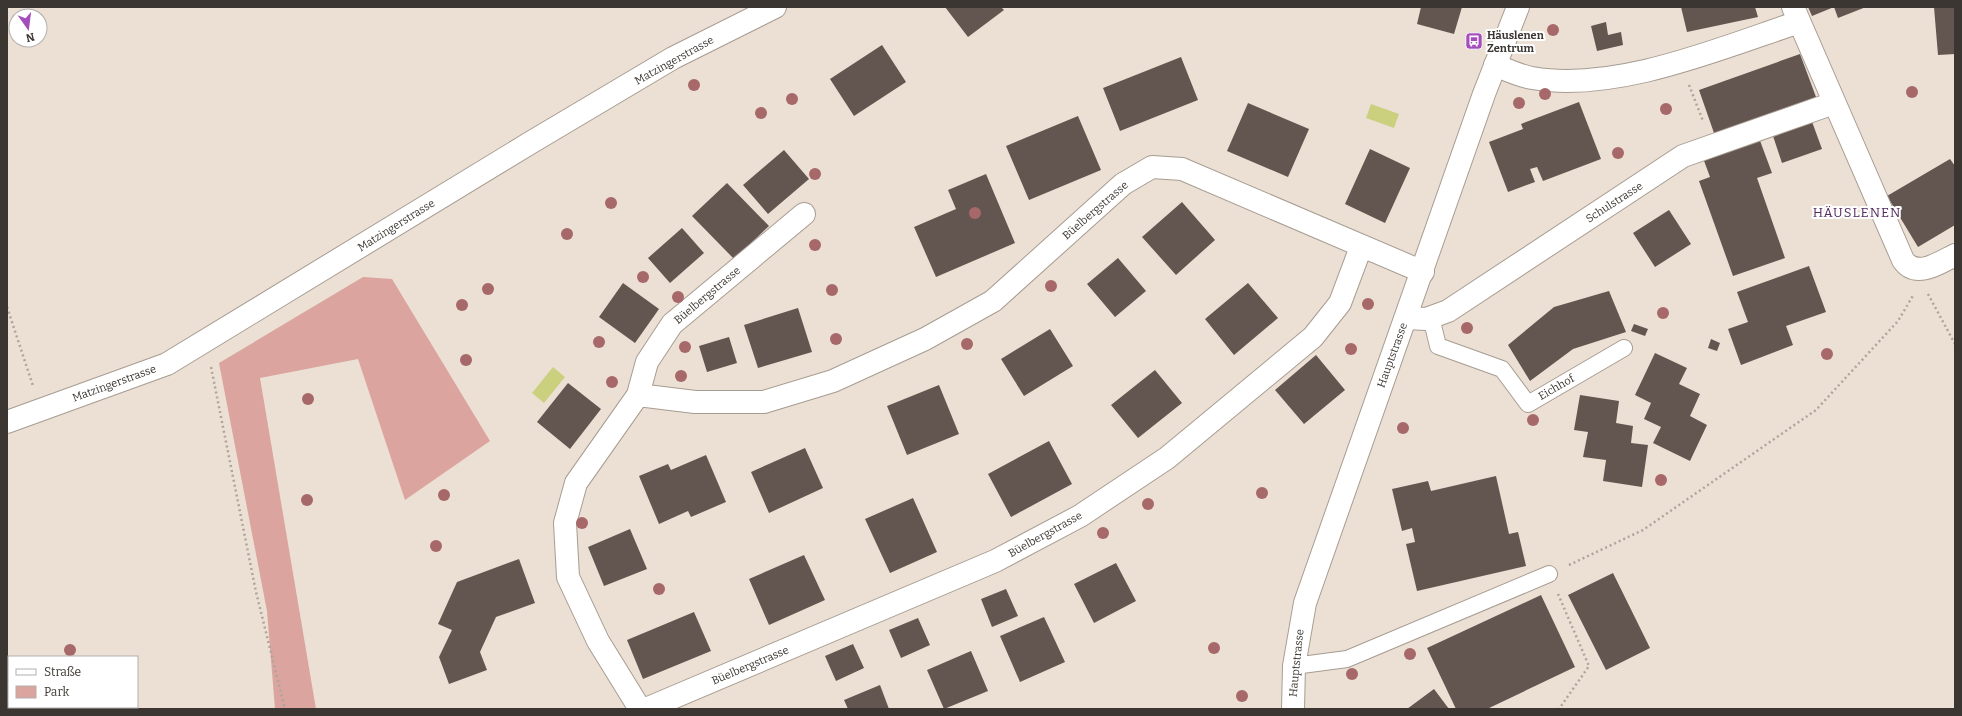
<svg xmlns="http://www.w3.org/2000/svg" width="1962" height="716" font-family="Bitter,serif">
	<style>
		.green { fill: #dba49f }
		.water { fill: #cbd07e }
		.building { fill: #63554f }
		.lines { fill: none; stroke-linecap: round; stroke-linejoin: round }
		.lane-casing { stroke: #a79c91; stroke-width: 18 }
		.street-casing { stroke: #a79c91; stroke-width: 24 }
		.secondary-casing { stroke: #a79c91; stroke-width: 24 }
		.path { stroke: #aea49b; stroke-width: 2.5; stroke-dasharray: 2 3; stroke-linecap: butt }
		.lane { stroke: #fff; stroke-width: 16 }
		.street { stroke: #fff; stroke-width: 22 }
		.secondary { stroke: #fff; stroke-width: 22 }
		.tree { fill: #a76869 }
		.labels { text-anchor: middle; stroke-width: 4; stroke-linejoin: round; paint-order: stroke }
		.poi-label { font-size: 11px; font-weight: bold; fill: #3b3631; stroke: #fff; text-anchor: start }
		.street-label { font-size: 11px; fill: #3b3631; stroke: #fff }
		.quarter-label { font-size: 13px; letter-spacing: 1px; fill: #53295e; stroke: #fff }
	</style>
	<rect width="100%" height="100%" fill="#ece0d4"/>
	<path class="green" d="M363,277L392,279L490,441L405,500L358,359L260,378L316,709H275L267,611L219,363Z"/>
	<path class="water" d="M1371,104L1399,114L1394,128L1366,118Z
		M553,367L565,377L544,403L532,393Z"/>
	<path class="building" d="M945,7H1001L1004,10L968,37Z
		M1421,7H1462L1454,34L1417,24Z
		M1681,7H1755L1758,17L1687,32Z
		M1808,7H1866L1838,18L1834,7L1812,16Z
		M1934,7H1955V54L1938,55Z
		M1606,22L1608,35L1621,32L1623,45L1597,51L1591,26Z
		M882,45L906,82L854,116L830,79Z
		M1800,54L1816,97L1714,133L1699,90Z
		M1181,57L1198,100L1120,131L1103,88Z
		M1579,102L1601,159L1543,181L1537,167L1530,169L1535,182L1508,192L1489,142L1523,129L1521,124Z
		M1248,103L1309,129L1288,177L1227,151Z
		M1078,116L1101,170L1029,200L1006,146Z
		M1811,119L1822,149L1782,163L1772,133Z
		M1759,138L1772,173L1757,178L1785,258L1733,276L1699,181L1710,177L1703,158Z
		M1370,149L1410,168L1385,223L1345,204Z
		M784,150L809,179L768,214L743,185Z
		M1950,159L1955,166V225L1918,247L1887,196Z
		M986,174L1015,243L936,277L914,227L956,209L948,190Z
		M727,183L769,226L734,259L692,216Z
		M1182,202L1215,240L1176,275L1142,237Z
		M1669,210L1691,244L1655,267L1633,233Z
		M682,228L704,253L670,283L648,258Z
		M1118,258L1146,291L1115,317L1087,284Z
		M1809,266L1826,312L1786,326L1793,345L1741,365L1728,329L1748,322L1737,292Z
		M623,283L659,309L635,343L599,317Z
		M1248,283L1278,318L1234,355L1205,319Z
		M1609,291L1626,332L1573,349L1530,381L1508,345L1554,307Z
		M798,308L812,352L758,368L744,325Z
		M1634,324L1648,329L1645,336L1631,331Z
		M1050,329L1073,366L1024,396L1001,359Z
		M729,337L737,363L707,372L699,346Z
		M1711,339L1720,343L1717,351L1708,348Z
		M1655,353L1687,368L1679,384L1700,394L1690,416L1707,425L1690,461L1653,443L1661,427L1644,419L1651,403L1635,395Z
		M1316,355L1345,390L1304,424L1275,390Z
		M1155,370L1182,403L1138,438L1111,405Z
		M568,383L601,409L570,449L537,422Z
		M939,385L959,434L907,455L887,406Z
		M1580,395L1619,401L1616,423L1633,426L1631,443L1648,445L1642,487L1603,481L1606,460L1583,457L1588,432L1574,430Z
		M1049,441L1072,484L1011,517L988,474Z
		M805,448L823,488L769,513L751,472Z
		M706,455L726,502L691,517L688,511L659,524L639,476L668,464L671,470Z
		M1496,476L1509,534L1518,532L1526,566L1417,591L1406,544L1415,542L1412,528L1402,531L1392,489L1428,481L1431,491Z
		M913,498L937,552L890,573L865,519Z
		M630,529L647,569L604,586L588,547Z
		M804,555L825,600L769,625L749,579Z
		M519,559L535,603L496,617L480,652L487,670L449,684L439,657L452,630L438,624L457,582Z
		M1116,563L1136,601L1094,623L1074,584Z
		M1613,573L1650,648L1606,670L1568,595Z
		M1006,589L1018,616L992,627L981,599Z
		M1541,595L1575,667L1487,709H1456L1427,648Z
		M694,612L711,651L643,679L627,640Z
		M1044,617L1065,662L1020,682L1000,636Z
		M918,618L930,645L901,658L889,630Z
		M853,644L864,668L836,681L825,656Z
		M971,651L988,691L944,709L927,670Z
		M880,685L889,709H848L844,700Z
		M1434,689L1449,709H1407Z"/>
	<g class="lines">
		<defs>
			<path id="lane" d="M1431,317L1438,346L1502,369L1528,404L1624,348
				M1294,666L1347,659L1549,574"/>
			<path id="street" d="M1793,7L1903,260C1916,279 1939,263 1955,255
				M1495,65C1507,70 1520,76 1532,78C1615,93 1721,48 1799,22
				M1406,318L1426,319L1448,311L1683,156L1834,103
				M638,395L647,362L672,324L804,214
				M640,709L598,641L568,577L565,523L576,483L638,395L695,402H764L833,381L925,339L993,301L1123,184L1152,167L1182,169L1423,272
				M646,709L995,561L1080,516L1167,458L1313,337L1340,303L1361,247"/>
			<path id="secondary" d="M7,422L167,364L530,143L673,58L775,7
				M1293,709L1294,666L1305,603L1484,94L1518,7"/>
		</defs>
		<use href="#lane" class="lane-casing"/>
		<use href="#street" class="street-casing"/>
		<use href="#secondary" class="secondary-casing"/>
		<path class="path" d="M1689,85L1703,121
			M1928,294L1955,344
			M7,307L33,386
			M211,367L256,592L285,709
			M1569,565L1643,530L1816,410L1898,321L1914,294
			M1558,594L1589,666L1559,709"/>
		<use href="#lane" class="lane"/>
		<use href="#street" class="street"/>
		<use href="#secondary" class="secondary"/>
	</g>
	<g class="tree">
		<circle cx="1553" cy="30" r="6"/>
		<circle cx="694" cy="85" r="6"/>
		<circle cx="1912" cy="92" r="6"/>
		<circle cx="1545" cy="94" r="6"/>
		<circle cx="792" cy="99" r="6"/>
		<circle cx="1519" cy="103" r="6"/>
		<circle cx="1666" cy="109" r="6"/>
		<circle cx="761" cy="113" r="6"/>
		<circle cx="1618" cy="153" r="6"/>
		<circle cx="815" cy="174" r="6"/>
		<circle cx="611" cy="203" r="6"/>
		<circle cx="975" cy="213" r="6"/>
		<circle cx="567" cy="234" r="6"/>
		<circle cx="815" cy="245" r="6"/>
		<circle cx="643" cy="277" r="6"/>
		<circle cx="1051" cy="286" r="6"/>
		<circle cx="488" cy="289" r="6"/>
		<circle cx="832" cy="290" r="6"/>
		<circle cx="678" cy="297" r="6"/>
		<circle cx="1368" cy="304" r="6"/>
		<circle cx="462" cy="305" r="6"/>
		<circle cx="1663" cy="313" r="6"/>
		<circle cx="1467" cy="328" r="6"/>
		<circle cx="836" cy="339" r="6"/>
		<circle cx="599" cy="342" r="6"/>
		<circle cx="967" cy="344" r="6"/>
		<circle cx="685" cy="347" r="6"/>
		<circle cx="1351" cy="349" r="6"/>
		<circle cx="1827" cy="354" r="6"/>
		<circle cx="466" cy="360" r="6"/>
		<circle cx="681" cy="376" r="6"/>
		<circle cx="612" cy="382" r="6"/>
		<circle cx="308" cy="399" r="6"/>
		<circle cx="1533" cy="420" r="6"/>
		<circle cx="1403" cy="428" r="6"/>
		<circle cx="1661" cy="480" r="6"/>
		<circle cx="1262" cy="493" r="6"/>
		<circle cx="444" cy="495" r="6"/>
		<circle cx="307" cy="500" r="6"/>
		<circle cx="1148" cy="504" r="6"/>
		<circle cx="582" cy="523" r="6"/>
		<circle cx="1103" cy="533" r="6"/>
		<circle cx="436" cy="546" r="6"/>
		<circle cx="659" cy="589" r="6"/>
		<circle cx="1214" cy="648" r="6"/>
		<circle cx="70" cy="650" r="6"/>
		<circle cx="1410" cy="654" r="6"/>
		<circle cx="1352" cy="674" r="6"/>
		<circle cx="1242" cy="696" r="6"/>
	</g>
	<defs>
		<symbol id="bus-square" viewBox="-11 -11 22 22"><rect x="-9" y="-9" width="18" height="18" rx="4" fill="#a54ebb" stroke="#fff"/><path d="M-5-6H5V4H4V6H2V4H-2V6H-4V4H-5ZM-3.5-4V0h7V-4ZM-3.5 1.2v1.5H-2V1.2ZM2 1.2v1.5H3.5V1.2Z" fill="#fff"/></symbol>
	</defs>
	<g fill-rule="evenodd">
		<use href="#bus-square" x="1464" y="31" width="20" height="20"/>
	</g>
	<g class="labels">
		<g class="poi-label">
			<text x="1487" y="39">Häuslenen<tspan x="1487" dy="13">Zentrum</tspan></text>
		</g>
		<g class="street-label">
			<text transform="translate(674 60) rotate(-29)" y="4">Matzingerstrasse</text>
			<text transform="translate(1614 202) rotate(-33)" y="4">Schulstrasse</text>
			<text transform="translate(1095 210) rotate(-41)" y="4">Büelbergstrasse</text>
			<text transform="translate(396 225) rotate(-32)" y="4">Matzingerstrasse</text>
			<text transform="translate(707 295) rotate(-40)" y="4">Büelbergstrasse</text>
			<text transform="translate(1392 355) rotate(-70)" y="4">Hauptstrasse</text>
			<text transform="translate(114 383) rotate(-20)" y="4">Matzingerstrasse</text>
			<text transform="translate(1556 387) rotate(-30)" y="4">Eichhof</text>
			<text transform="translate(1045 534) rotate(-29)" y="4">Büelbergstrasse</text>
			<text transform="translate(1296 663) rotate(-84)" y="4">Hauptstrasse</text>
			<text transform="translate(750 665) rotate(-23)" y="4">Büelbergstrasse</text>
		</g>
		<g class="quarter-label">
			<text x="1857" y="217">HÄUSLENEN</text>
		</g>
	</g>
	<rect width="1962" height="716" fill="none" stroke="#3b3631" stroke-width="16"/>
	<rect x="8" y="656" width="130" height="52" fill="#ffffff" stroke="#b1afad"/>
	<rect x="16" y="669" width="20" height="6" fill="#ffffff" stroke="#b1afad"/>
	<text x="44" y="676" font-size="12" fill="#3b3631">Straße</text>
	<rect x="16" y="686" width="20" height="12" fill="#dba49f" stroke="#b1afad"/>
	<text x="44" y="696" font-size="12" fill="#3b3631">Park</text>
	<g transform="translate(28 28) rotate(166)"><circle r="19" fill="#ffffff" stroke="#b1afad"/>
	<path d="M0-3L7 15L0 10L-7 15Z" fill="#a54ebb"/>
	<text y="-6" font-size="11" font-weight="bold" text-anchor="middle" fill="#3b3631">N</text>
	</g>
</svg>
